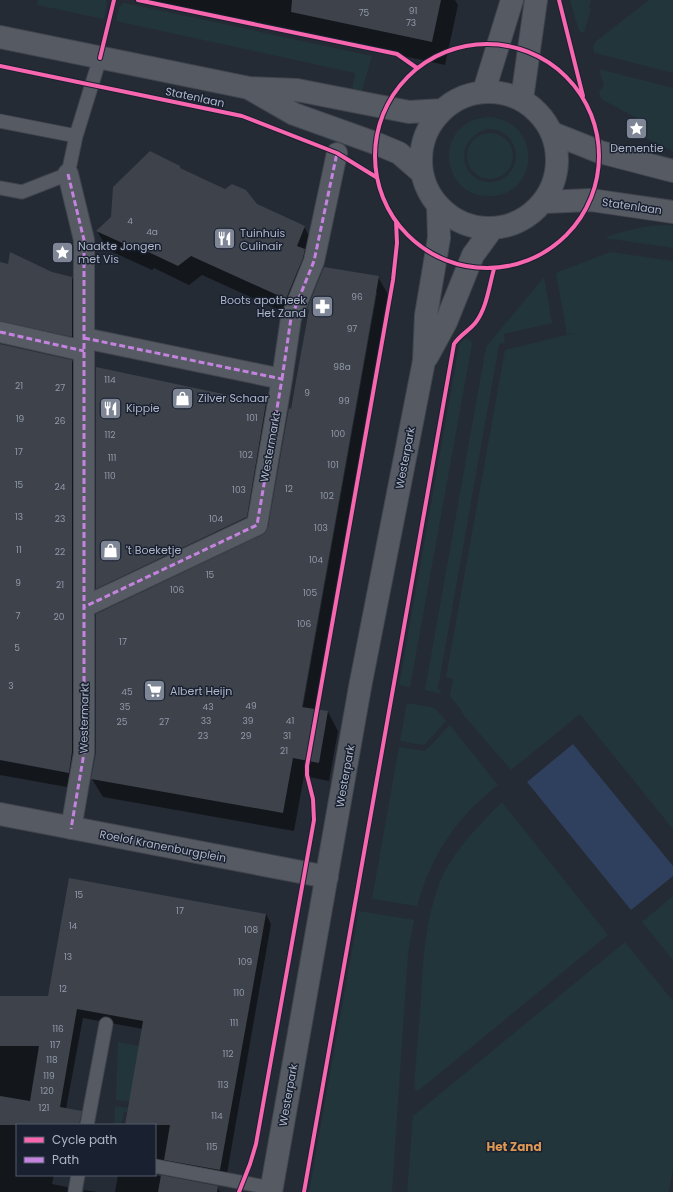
<svg xmlns="http://www.w3.org/2000/svg" width="673" height="1192" font-family="Poppins,sans-serif">
	<style>
		.green { fill: #22353b; fill-rule: evenodd }
		.water { fill: #2f3f5e }
		.shadow { fill: #0007; fill-rule: evenodd }
		.building { fill: #3d424b }
		.lines { fill: none; stroke-linecap: round; stroke-linejoin: round }
		.service-casing { stroke: #42464e; stroke-width: 15 }
		.pedestrian-casing { stroke: #42464e; stroke-width: 22 }
		.minor-casing { stroke: #42464e; stroke-width: 24 }
		.service { stroke: #565a63; stroke-width: 13 }
		.pedestrian { stroke: #565a63; stroke-width: 20 }
		.minor { stroke: #565a63; stroke-width: 22 }
		.quiet { stroke: #c483df; stroke-width: 3; stroke-dasharray: 6 3; stroke-linecap: butt }
		.cycleway-casing { stroke: #192130; stroke-width: 6 }
		.cycleway { stroke: #f766af; stroke-width: 4 }
		.labels { text-anchor: middle; stroke-width: 3; stroke-linejoin: round; paint-order: stroke }
		.number-label { font-size: 9px; fill: #9299a9 }
		.street-label { font-size: 11px; fill: #aeb6c8; stroke: #192130 }
		.poi-label { font-size: 11px; fill: #aeb6c8; stroke: #192130; text-anchor: start }
		.neighbourhood-label { font-size: 12px; font-weight: bold; fill: #dd9954; stroke: #192130 }
	</style>
	<rect width="100%" height="100%" fill="#252b35"/>
	<path class="green" d="M38,0H106L107,4L104,19L37,5Z
		M570,0H591L589,8L591,9L584,33L579,31Z
		M649,0H673V73L595,53L593,49L595,42Z
		M123,3H125L372,56L360,97L351,96L355,73L116,21L119,8Z
		M599,69L673,88V151L631,131L637,118L601,99L599,91L604,86Z
		M487,117C542,119 541,194 491,196C449,199 433,142 469,122C475,119 481,118 487,117ZM488,129C522,129 526,176 493,182C486,183 479,181 473,176C461,166 461,146 474,136C478,132 482,131 488,129Z
		M467 156a23 23 0 1 1 46 0a23 23 0 1 1-46 0Z
		M664,225L673,226V248L605,238C625,230 642,226 664,225Z
		M610,252L673,261V828H672L580,714L511,770L461,712L462,711L450,696L453,679L446,677L505,350L575,333L567,334L556,273Z
		M544,277L552,323L504,334L505,342L499,345L438,688L442,694L425,690L486,347Z
		M466,338L472,342V344L410,687L399,685L459,346L460,343Z
		M407,703L435,708L446,721L424,745L400,741Z
		M450,725L498,785C456,818 432,854 417,906L372,899L399,747L425,751Z
		M502,802L608,935L418,1091L416,1090L414,1088C416,1058 419,1027 421,997C423,957 426,913 443,875C457,847 480,824 502,802Z
		M673,896V960L642,922Z
		M359,911L414,920L408,953L392,1192H309Z
		M625,942L673,1001V1168L669,1192H407L413,1116Z
		M118,1042L139,1046L130,1101L116,1100Z
		M115,1106L128,1108L127,1112H124L121,1125H114Z"/>
	<path class="water" d="M573,744L673,866V876L631,910L527,782Z"/>
	<path class="shadow" d="M144,0H455L458,5L445,65Z
		M181,169L304,227L315,246L297,318L202,275L189,285L154,268L152,270L108,250L97,231Z
		M0,266L52,273L72,278L82,295V353L1,341L0,343Z
		M378,277L389,296L315,710L328,712L338,731L329,781L304,776L294,831L103,797L92,779L262,536L267,532L292,410L310,311L308,309ZM375,292H377L302,712H300Z
		M0,345L72,361L82,378L78,789L0,775Z
		M266,404L274,419L255,532L105,603L96,589Z
		M266,914L271,924L226,1179L155,1170V1125H126L143,1029L83,1018L63,1125H17V1175H54L52,1184L67,1187L70,1192H0V997L49,996Z
		M118,1175H154L217,1187L220,1192H115Z
		M84,1190L97,1192H84Z"/>
	<path class="building" d="M292,0H441L432,42L291,12Z
		M150,151L180,166V168L225,189L232,184L246,190L257,204L305,226L297,246L305,249L303,258L286,299L191,256L178,266L142,249L140,251L96,231L111,217L113,187Z
		M10,252L52,272L72,277V337L0,321V262L8,264Z
		M324,267L379,276L302,707L328,711L319,763L293,758L283,813L91,779L96,753V614L262,535L266,532L268,527L289,408L291,409L297,375L309,310L307,309Z
		M0,344L72,360V752L69,773L0,760Z
		M96,367L266,403L247,517L96,589Z
		M69,878L266,914L220,1170L164,1160L170,1125H125L143,1021L77,1009L60,1107L82,1111L79,1125H0V1096L30,1101L39,1046H0V996H48Z
		M161,1175L218,1186L217,1192H158Z"/>
	<g class="lines">
		<defs>
			<path id="service" d="M0,121L76,136
				M0,188L22,192L68,174L76,136L100,58
				M87,1125L106,1024
				M155,1166L271,1188
				M75,1192L78,1175"/>
			<path id="pedestrian" d="M68,174L84,240V753L71,829
				M0,332L84,351
				M84,338L282,379L257,525L84,607
				M282,379L291,318L314,261L337,153"/>
			<path id="minor" d="M0,37L249,88L297,90L409,112L443,110
				M252,90L294,114L375,143L399,153L422,173
				M484,91L512,0
				M421 160a68 68 0 1 1 136 0a68 68 0 1 1-136 0Z
				M522,99L536,0
				M552,133L600,152L673,171
				M544,202L591,200L673,212
				M427,357L446,322L473,255L492,229
				M0,814L327,877
				M271,1192L360,687L424,361L426,315L439,238L438,205"/>
		</defs>
		<use href="#service" class="service-casing"/>
		<use href="#pedestrian" class="pedestrian-casing"/>
		<use href="#minor" class="minor-casing"/>
		<use href="#service" class="service"/>
		<use href="#pedestrian" class="pedestrian"/>
		<use href="#minor" class="minor"/>
		<path class="quiet" d="M68,174L84,240V753L71,829
			M0,332L84,351
			M84,338L282,379L257,525L84,607
			M282,379L291,318L314,261L337,153"/>
		<defs>
			<path id="cycleway" d="M138,0L397,54L417,68
				M559,0L583,96
				M375 156a112 112 0 1 1 224 0a112 112 0 1 1-224 0Z
				M100,58L114,0
				M0,66L242,116L337,153L376,177
				M239,1192L250,1164L256,1144L314,820L313,799L307,775V766L393,280L397,243L396,221
				M304,1192L454,344C460,335 470,330 476,322C487,307 489,286 494,269"/>
		</defs>
		<use href="#cycleway" class="cycleway-casing"/>
		<use href="#cycleway" class="cycleway"/>
	</g>
	<defs>
		<symbol id="sight-square" viewBox="-11 -11 22 22"><rect x="-9" y="-9" width="18" height="18" rx="4" fill="#7e8595" stroke="#192130"/><path d="M0-6L1.8-2.2L6-1.7L2.9 1.2L3.7 5.4L0 3.3L-3.7 5.4L-2.9 1.2L-6-1.7L-1.8-2.2Z" fill="#fff"/></symbol>
		<symbol id="restaurant-square" viewBox="-11 -11 22 22"><rect x="-9" y="-9" width="18" height="18" rx="4" fill="#7e8595" stroke="#192130"/><path d="M-5-6h1v4h1v-4h1v4h1v-4h1v5L-1.5 .5V6h-2V.5L-5-1ZM5-6V6H3V1.5H1.5Q1.5-4 5-6Z" fill="#fff"/></symbol>
		<symbol id="pharmacy-square" viewBox="-11 -11 22 22"><rect x="-9" y="-9" width="18" height="18" rx="4" fill="#7e8595" stroke="#192130"/><path d="M-2-6h4v4h4v4h-4v4h-4v-4h-4v-4h4Z" fill="#fff"/></symbol>
		<symbol id="shop-square" viewBox="-11 -11 22 22"><rect x="-9" y="-9" width="18" height="18" rx="4" fill="#7e8595" stroke="#192130"/><path d="M-5-2.5h2.3a2.7 3.5 0 0 1 5.4 0H5L5.5 6h-11ZM-1.5-2.5h3a1.5 2.3 0 0 0-3 0Z" fill="#fff"/></symbol>
		<symbol id="supermarket-square" viewBox="-11 -11 22 22"><rect x="-9" y="-9" width="18" height="18" rx="4" fill="#7e8595" stroke="#192130"/><path d="M-6-5.5h2.5l.6 2H6L4.5 2H-2.5L-4.4-4H-6ZM-1.5 3.2a1.3 1.3 0 1 0 .1 0ZM3 3.2a1.3 1.3 0 1 0 .1 0Z" fill="#fff"/></symbol>
	</defs>
	<g fill-rule="evenodd">
		<use href="#sight-square" x="624" y="116" width="25" height="25"/>
		<use href="#restaurant-square" x="212" y="226" width="25" height="25"/>
		<use href="#sight-square" x="50" y="240" width="25" height="25"/>
		<use href="#pharmacy-square" x="310" y="294" width="25" height="25"/>
		<use href="#shop-square" x="170" y="386" width="25" height="25"/>
		<use href="#restaurant-square" x="98" y="396" width="25" height="25"/>
		<use href="#shop-square" x="98" y="538" width="25" height="25"/>
		<use href="#supermarket-square" x="142" y="678" width="25" height="25"/>
	</g>
	<g class="labels">
		<g class="number-label">
			<text x="413" y="14">91</text>
			<text x="364" y="16">75</text>
			<text x="411" y="26">73</text>
			<text x="130" y="224">4</text>
			<text x="152" y="235">4a</text>
			<text x="357" y="300">96</text>
			<text x="352" y="332">97</text>
			<text x="342" y="370">98a</text>
			<text x="110" y="383">114</text>
			<text x="19" y="389">21</text>
			<text x="60" y="391">27</text>
			<text x="307" y="396">9</text>
			<text x="344" y="404">99</text>
			<text x="252" y="421">101</text>
			<text x="20" y="422">19</text>
			<text x="60" y="424">26</text>
			<text x="338" y="437">100</text>
			<text x="110" y="438">112</text>
			<text x="19" y="455">17</text>
			<text x="246" y="458">102</text>
			<text x="112" y="461">111</text>
			<text x="333" y="468">101</text>
			<text x="110" y="479">110</text>
			<text x="19" y="488">15</text>
			<text x="60" y="490">24</text>
			<text x="289" y="492">12</text>
			<text x="239" y="493">103</text>
			<text x="327" y="499">102</text>
			<text x="19" y="520">13</text>
			<text x="60" y="522">23</text>
			<text x="216" y="522">104</text>
			<text x="321" y="531">103</text>
			<text x="19" y="553">11</text>
			<text x="60" y="555">22</text>
			<text x="316" y="563">104</text>
			<text x="210" y="578">15</text>
			<text x="18" y="586">9</text>
			<text x="60" y="588">21</text>
			<text x="177" y="593">106</text>
			<text x="310" y="596">105</text>
			<text x="18" y="619">7</text>
			<text x="59" y="620">20</text>
			<text x="304" y="627">106</text>
			<text x="123" y="645">17</text>
			<text x="17" y="651">5</text>
			<text x="11" y="689">3</text>
			<text x="127" y="695">45</text>
			<text x="251" y="709">49</text>
			<text x="125" y="710">35</text>
			<text x="208" y="710">43</text>
			<text x="206" y="724">33</text>
			<text x="248" y="724">39</text>
			<text x="290" y="724">41</text>
			<text x="122" y="725">25</text>
			<text x="164" y="725">27</text>
			<text x="203" y="739">23</text>
			<text x="246" y="739">29</text>
			<text x="287" y="739">31</text>
			<text x="284" y="754">21</text>
			<text x="79" y="898">15</text>
			<text x="180" y="914">17</text>
			<text x="73" y="929">14</text>
			<text x="251" y="933">108</text>
			<text x="68" y="960">13</text>
			<text x="245" y="965">109</text>
			<text x="63" y="992">12</text>
			<text x="239" y="996">110</text>
			<text x="234" y="1026">111</text>
			<text x="58" y="1032">116</text>
			<text x="55" y="1048">117</text>
			<text x="228" y="1057">112</text>
			<text x="52" y="1063">118</text>
			<text x="49" y="1079">119</text>
			<text x="223" y="1088">113</text>
			<text x="47" y="1094">120</text>
			<text x="44" y="1111">121</text>
			<text x="217" y="1119">114</text>
			<text x="212" y="1150">115</text>
		</g>
		<g class="street-label">
			<text transform="translate(195 97) rotate(12)" y="4">Statenlaan</text>
			<text transform="translate(632 206) rotate(8)" y="4">Statenlaan</text>
			<text transform="translate(270 447) rotate(-80)" y="4">Westermarkt</text>
			<text transform="translate(405 458) rotate(-79)" y="4">Westerpark</text>
			<text transform="translate(84 718) rotate(-89)" y="4">Westermarkt</text>
			<text transform="translate(345 776) rotate(-80)" y="4">Westerpark</text>
			<text transform="translate(163 846) rotate(11)" y="4">Roelof Kranenburgplein</text>
			<text transform="translate(288 1095) rotate(-80)" y="4">Westerpark</text>
		</g>
		<g class="poi-label">
			<text x="637" y="152" text-anchor="middle">Dementie</text>
			<text x="240" y="237">Tuinhuis<tspan x="240" dy="13">Culinair</tspan></text>
			<text x="78" y="250">Naakte Jongen<tspan x="78" dy="13">met Vis</tspan></text>
			<text x="306" y="304" text-anchor="end">Boots apotheek<tspan x="306" dy="13">Het Zand</tspan></text>
			<text x="198" y="402">Zilver Schaar</text>
			<text x="126" y="412">Kippie</text>
			<text x="126" y="554">'t Boeketje</text>
			<text x="170" y="695">Albert Heijn</text>
		</g>
		<g class="neighbourhood-label">
			<text x="514" y="1151">Het Zand</text>
		</g>
	</g>
	<rect x="16" y="1124" width="140" height="52" fill="#192130" stroke="#555d6d"/>
	<rect x="24" y="1137" width="20" height="6" fill="#f766af" stroke="#555d6d"/>
	<text x="52" y="1144" font-size="12" fill="#aeb6c8">Cycle path</text>
	<rect x="24" y="1157" width="20" height="6" fill="#c483df" stroke="#555d6d"/>
	<text x="52" y="1164" font-size="12" fill="#aeb6c8">Path</text>
</svg>
